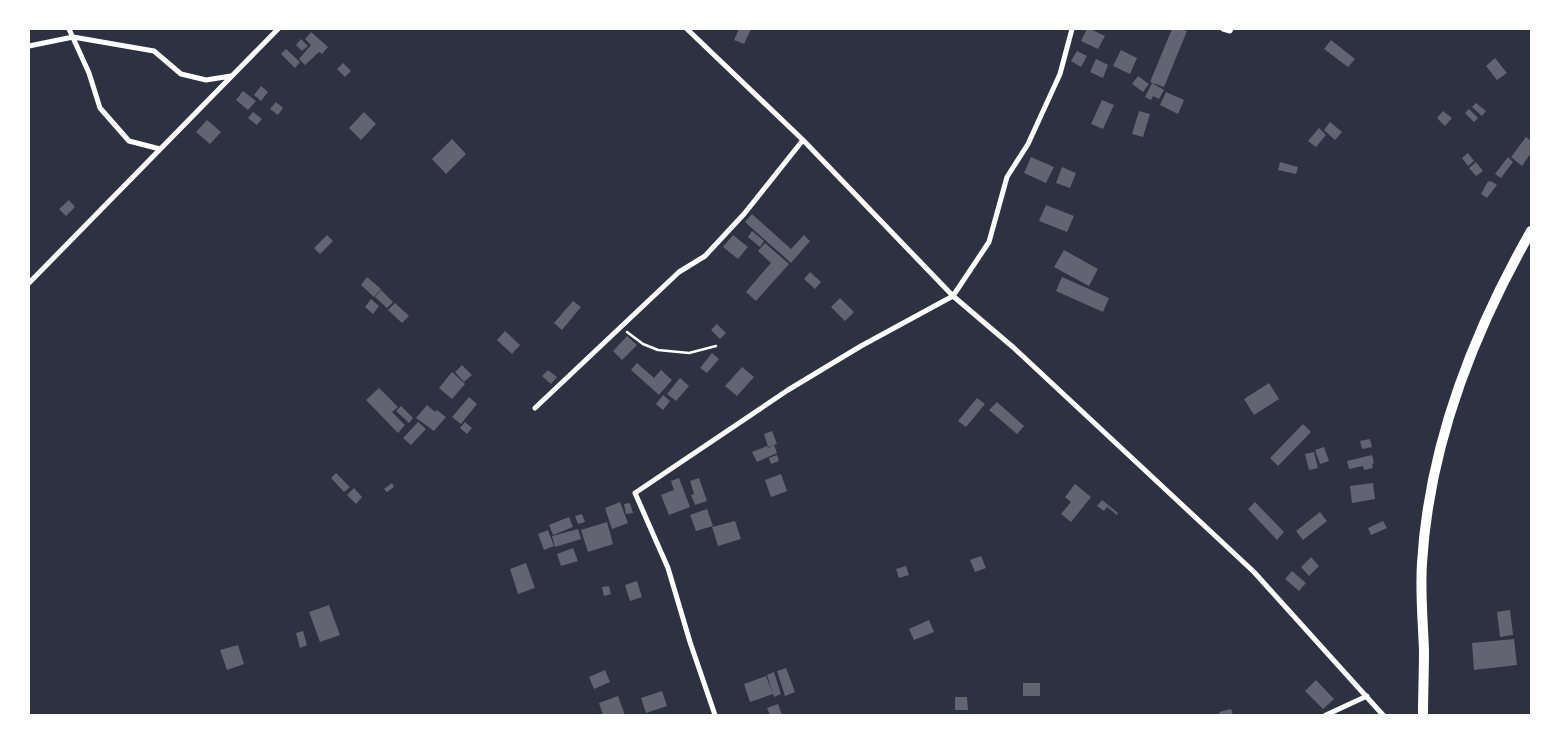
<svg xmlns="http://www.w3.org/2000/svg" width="1560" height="744" font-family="'Roboto Serif',serif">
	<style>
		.building { fill: #626471 }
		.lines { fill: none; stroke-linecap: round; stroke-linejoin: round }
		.path { stroke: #fff; stroke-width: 2.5 }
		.minor { stroke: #fff; stroke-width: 5 }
		.secondary { stroke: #fff; stroke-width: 10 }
	</style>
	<rect width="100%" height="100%" fill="#2d3142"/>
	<path class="building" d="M739,29H751L744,44L734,40Z
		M1087,29H1090L1105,36L1098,49L1081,41Z
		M1172,29H1182L1187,31L1164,87L1150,82Z
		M311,32L328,47L322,54L319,52L305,65L299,59L311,45L305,39Z
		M301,39L308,46L302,51L296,45Z
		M1331,40L1355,59L1348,67L1324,49Z
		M286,49L300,62L295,68L281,54Z
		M1121,50L1137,58L1130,74L1113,66Z
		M1077,51L1087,56L1081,67L1071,61Z
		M1495,58L1507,73L1497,80L1486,66Z
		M1096,59L1108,65L1103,78L1090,72Z
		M343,63L351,71L345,77L337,69Z
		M1138,76L1149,84L1143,92L1132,84Z
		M1152,83L1164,90L1159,99L1153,96L1151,100L1145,97Z
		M261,86L268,92L261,101L254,95Z
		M243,91L256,101L248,110L236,100Z
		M1166,92L1184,100L1178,114L1160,105Z
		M1102,100L1114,105L1103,129L1091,124Z
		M276,102L283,108L278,115L270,109Z
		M1476,103L1486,111L1482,116L1472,107Z
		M1469,109L1478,118L1474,122L1465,113Z
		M1139,111L1150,114L1143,137L1132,134Z
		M1443,111L1452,118L1445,126L1437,118Z
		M253,112L262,119L257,125L248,118Z
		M364,112L376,124L361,140L349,128Z
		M207,120L221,132L210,144L196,132Z
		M1330,122L1342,132L1335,140L1324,130Z
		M1319,128L1326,135L1316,147L1308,141Z
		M1526,137L1531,141V153L1522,166L1511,157Z
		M452,139L466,154L446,174L432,159Z
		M1468,153L1474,161L1468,166L1462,158Z
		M1031,157L1054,167L1046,183L1024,173Z
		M1508,157L1513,162L1501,178L1495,174Z
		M1280,162L1298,167L1296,174L1278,170Z
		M1476,162L1483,171L1476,176L1469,168Z
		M1062,167L1076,173L1070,188L1056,183Z
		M1488,181L1490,182L1491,181L1497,185L1487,198L1481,194Z
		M69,200L75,207L66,216L59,209Z
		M1046,205L1074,216L1067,232L1039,221Z
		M752,214L791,249L804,235L810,241L791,263L745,222Z
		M752,231L764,241L760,247L748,237Z
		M327,235L333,241L320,254L314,248Z
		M733,235L748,247L738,259L723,247Z
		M765,243L789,264L756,301L746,292L771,263L758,251Z
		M1064,250L1098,269L1089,286L1054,267Z
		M810,272L821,282L815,289L804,279Z
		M367,277L381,289L374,297L361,285Z
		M1062,277L1109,298L1103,312L1056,291Z
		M381,290L393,302L387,308L375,297Z
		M840,298L854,312L845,321L831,307Z
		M371,299L379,306L373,314L365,307Z
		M573,301L581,307L562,330L554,323Z
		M395,303L409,316L402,323L388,310Z
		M717,324L726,333L720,339L711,330Z
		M505,331L520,345L512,354L497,340Z
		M627,336L637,345L622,360L613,351Z
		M712,353L719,359L707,373L700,368Z
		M637,363L654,378L661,370L672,380L659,395L631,370Z
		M462,365L472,375L464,382L455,372Z
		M742,367L754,377L737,396L725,386Z
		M548,370L557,377L551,384L542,376Z
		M452,372L465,384L452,399L439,388Z
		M680,378L689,386L676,401L667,394Z
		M1269,383L1279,399L1254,415L1244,399Z
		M379,388L398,407L392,412L405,425L398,433L366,400Z
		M663,395L670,401L663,410L656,404Z
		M469,397L477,404L461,424L452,417Z
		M977,398L985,404L966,427L958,421Z
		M997,402L1024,426L1017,434L989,410Z
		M427,405L435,412L437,410L446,417L434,431L416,418Z
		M401,406L413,418L409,423L396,411Z
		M418,422L426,429L411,445L403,438Z
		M465,422L472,428L467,434L460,428Z
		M1303,424L1311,432L1278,466L1270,458Z
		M772,431L777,444L768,447L764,434Z
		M1370,439L1372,447L1362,449L1360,441Z
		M774,445L777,453L757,462L752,452L767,446L768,448Z
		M1324,447L1329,461L1320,464L1315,450Z
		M1314,452L1318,468L1309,470L1305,454Z
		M777,455L779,461L771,464L769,458Z
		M1372,455L1374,463L1372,464L1373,468L1364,470L1363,466L1349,469L1347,461Z
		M336,473L350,487L344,492L331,478Z
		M781,474L787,491L771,497L765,480Z
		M679,478L690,507L669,515L661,495L674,490L671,481Z
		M699,478L707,501L695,505L691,495L694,494L690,481Z
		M392,483L394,487L387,492L384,489Z
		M1373,483L1375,499L1352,503L1350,486Z
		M1075,484L1091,497L1071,522L1061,514L1071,502L1065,497Z
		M354,488L362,497L356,504L347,495Z
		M1102,500L1118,513L1117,515L1107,507L1104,511L1097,506Z
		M620,502L628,523L612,529L605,508Z
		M1255,502L1284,532L1277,540L1248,509Z
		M630,503L633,513L626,514L624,504Z
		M707,509L713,526L696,531L690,515Z
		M1320,512L1327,521L1303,540L1296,531Z
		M582,514L585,522L578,524L575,516Z
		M569,517L573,527L553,535L549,525Z
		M735,521L741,539L718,546L712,527Z
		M1383,521L1387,528L1371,535L1368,528Z
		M607,522L613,544L588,552L581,530Z
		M578,529L581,539L555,547L552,536Z
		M548,530L554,546L544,550L538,534Z
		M573,548L578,561L561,566L557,554Z
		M981,556L986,568L975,572L970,560Z
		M1311,557L1319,566L1309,576L1301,567Z
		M526,563L535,588L518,594L510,569Z
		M906,566L909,575L899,578L896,569Z
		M1292,571L1306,583L1299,591L1285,579Z
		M637,581L642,597L630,601L625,585Z
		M609,586L611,594L604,596L602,587Z
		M329,605L340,635L320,642L309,612Z
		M1510,610L1513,635L1500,637L1497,612Z
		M929,620L934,632L914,640L909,629Z
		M303,631L307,645L300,648L296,633Z
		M1514,639L1517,665L1474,670L1472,643Z
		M238,645L244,664L227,670L220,650Z
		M786,668L795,692L785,696L777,671Z
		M605,670L610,682L594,689L589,677Z
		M774,672L781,694L774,697L767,675Z
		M766,676L773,694L750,702L744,684Z
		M1316,680L1334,699L1323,709L1305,691Z
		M1023,683H1040V696H1023Z
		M662,691L667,706L646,713L641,698Z
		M618,696L625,715H603L599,703Z
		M955,697H967L968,710H955Z
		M778,704L782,715H770L767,708Z
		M1231,709L1233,715H1220L1219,712Z"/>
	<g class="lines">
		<path class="path" d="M627,332L643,344L658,350L689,353L716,346"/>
		<path class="minor" d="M69,29L89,73L100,108L129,141L160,149
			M687,29L803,140L953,296L1014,348L1254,572L1383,715
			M1223,29L1230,31L1231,29
			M29,46L73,37L154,51L181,74L206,80L231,76
			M29,283L278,29
			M535,408L679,272L705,256L744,214L803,140
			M715,715L690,642L668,568L635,493L788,390L861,346L953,296L989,242L1007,177L1028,144L1060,74L1072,29
			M1326,715L1367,696"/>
		<path class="secondary" d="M1423,715C1423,694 1424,672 1424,651C1423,622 1420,592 1422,563C1429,445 1473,333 1531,231"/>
	</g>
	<rect width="1560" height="744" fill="none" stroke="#ffffff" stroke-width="60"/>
</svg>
